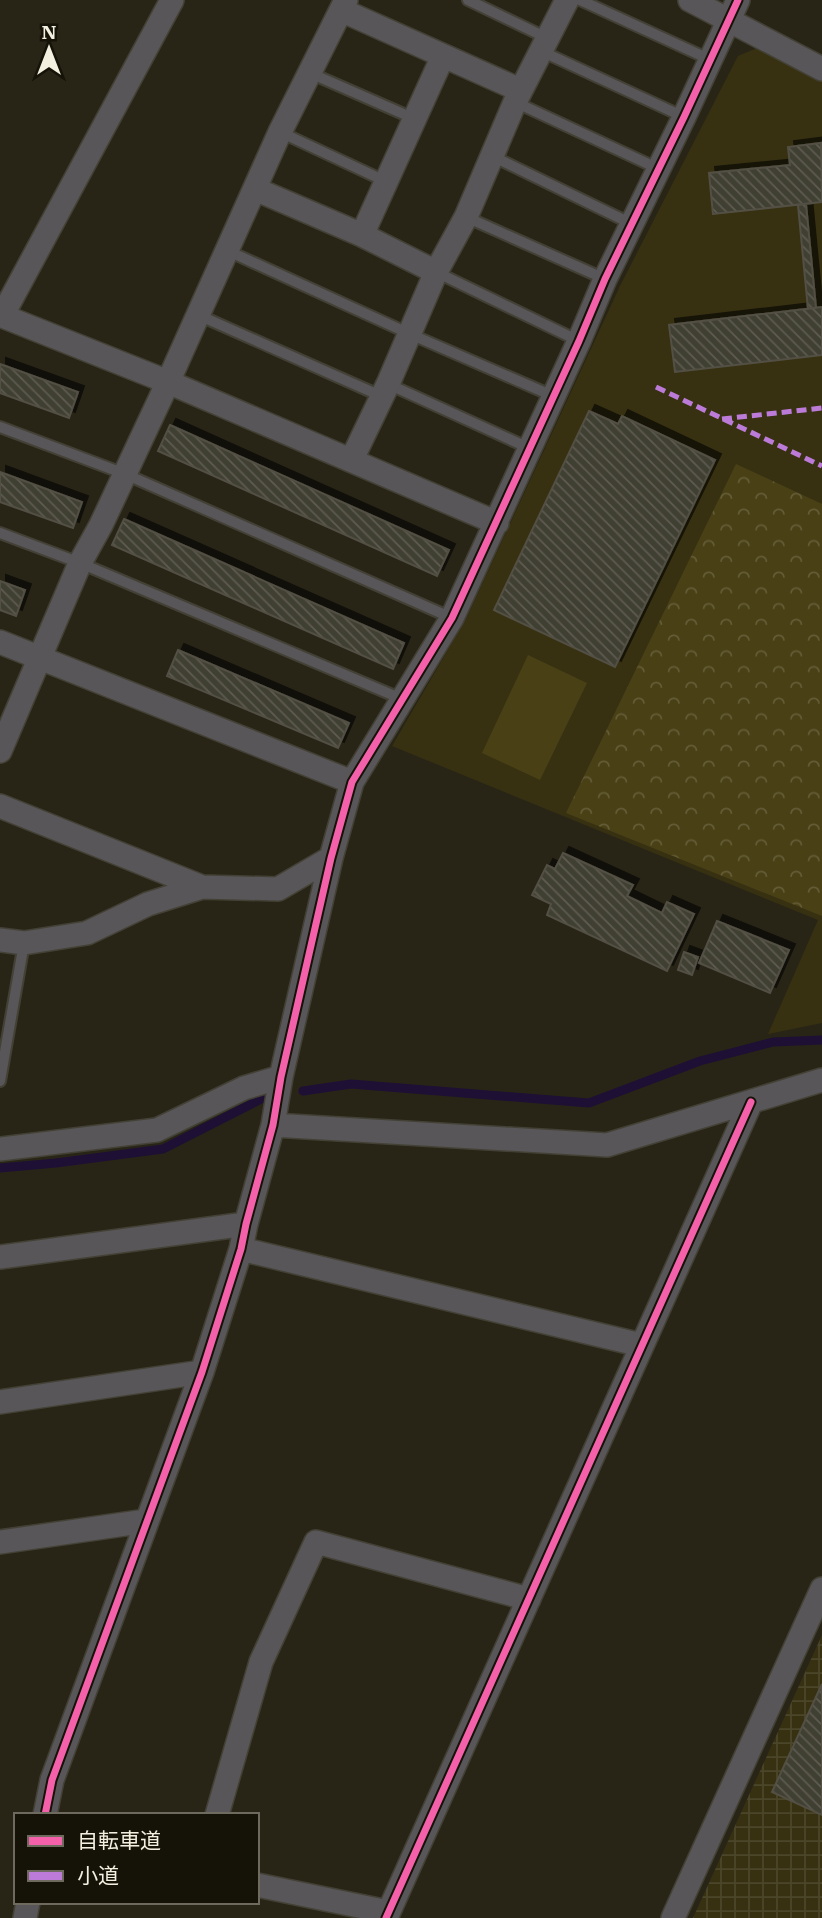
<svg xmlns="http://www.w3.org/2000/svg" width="822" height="1918" font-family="'IBM Plex Serif','Noto Sans JP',serif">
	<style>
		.built { fill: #373112 }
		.industrial { fill: url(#industrial-grid) }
		.park { fill: url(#park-crowns) }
		.pitch { fill: #494015 }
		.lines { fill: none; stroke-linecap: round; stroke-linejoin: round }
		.stream { stroke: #1e1035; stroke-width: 9 }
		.building { fill: url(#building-back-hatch); stroke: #525044; stroke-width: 2; filter: url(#shadow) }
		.service-casing { stroke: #434135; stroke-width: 14 }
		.minor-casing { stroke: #434135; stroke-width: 26 }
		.service { stroke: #585658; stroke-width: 10 }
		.minor { stroke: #585658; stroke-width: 23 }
		.quiet { stroke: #bd7bd9; stroke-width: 5; stroke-dasharray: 10 5; stroke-linecap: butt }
		.cycleway-casing { stroke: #151208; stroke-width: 11 }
		.cycleway { stroke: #f560ab; stroke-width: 7 }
	</style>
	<defs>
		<pattern id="industrial-grid" width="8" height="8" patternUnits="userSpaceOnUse" patternTransform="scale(1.75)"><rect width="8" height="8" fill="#373112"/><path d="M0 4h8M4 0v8" fill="none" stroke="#4b4529"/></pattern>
		<pattern id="park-crowns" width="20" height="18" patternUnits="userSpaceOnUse" patternTransform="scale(1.75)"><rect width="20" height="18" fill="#494015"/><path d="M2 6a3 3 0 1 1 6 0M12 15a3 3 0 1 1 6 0" fill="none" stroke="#645c37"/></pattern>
		<pattern id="building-back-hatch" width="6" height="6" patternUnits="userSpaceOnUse" patternTransform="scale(1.75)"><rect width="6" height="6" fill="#413f33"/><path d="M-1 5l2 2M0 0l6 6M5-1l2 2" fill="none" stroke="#5d5b50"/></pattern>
		<filter id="shadow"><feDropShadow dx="6" dy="-6" stdDeviation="0" flood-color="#0009"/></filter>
	</defs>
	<rect width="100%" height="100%" fill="#282517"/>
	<path class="built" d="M757,48L822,82V1023L768,1034L818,920L392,746L466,619L620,286L738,56Z"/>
	<path class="industrial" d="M822,1635V1918H693Z"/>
	<path class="park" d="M736,464L822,504V916L566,813Z"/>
	<path class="pitch" d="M528,655L587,683L540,780L482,753Z"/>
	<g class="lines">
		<path class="stream" d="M303,1091L351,1084L589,1103L700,1061L773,1042L822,1040
			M0,1168L56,1163L163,1149L265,1097"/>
	</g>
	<path class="building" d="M821,143L822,202L713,214L709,173L790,165L788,147Z
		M806,204L816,308L808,309L798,205Z
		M822,307V355L675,372L669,325Z
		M0,364L78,392L69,418L0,393Z
		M589,411L618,424L622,416L715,460L615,667L494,610Z
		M170,425L449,550L437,576L158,451Z
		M0,472L82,502L73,528L0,502Z
		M124,519L404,643L393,669L112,545Z
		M0,581L25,590L16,616L0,610Z
		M178,650L349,723L338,748L167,676Z
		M563,853L633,885L627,896L662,913L667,902L694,914L667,971L547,915L551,904L532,895L547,865L555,869Z
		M717,921L789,950L770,993L699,963Z
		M684,952L698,957L692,975L678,970Z
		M822,1684V1815L772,1792Z"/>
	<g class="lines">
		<defs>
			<path id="service" d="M468,0L547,38
				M580,0L711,60
				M541,51L684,117
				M310,73L415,119
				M515,102L659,169
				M280,132L385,181
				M492,156L632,224
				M466,217L605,279
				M226,250L410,334L553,396
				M436,272L579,341
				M196,314L381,396
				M388,384L529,448
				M0,427L125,474L452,618
				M0,533L80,563L402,699
				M0,1081L24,943"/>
			<path id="minor" d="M690,0L822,69
				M341,10L520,90
				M255,189L362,235L436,272
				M362,235L443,56
				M0,315L168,382L497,523
				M2,316L172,0
				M352,459L388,384L436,272L466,217L515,102L567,0
				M0,642L352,782
				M0,751L80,563L101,525L168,382L280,132L346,0
				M0,806L202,887
				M0,940L24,943L87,933L148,904L202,887L278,889L331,858
				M273,1125L607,1145L822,1080
				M0,1149L157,1130L244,1088L281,1077
				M241,1249L641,1345
				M0,1257L246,1224
				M0,1402L202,1372
				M0,1542L146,1521
				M45,1815L52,1780L202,1372L241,1249L246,1224L273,1125L281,1077L331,858L352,782L452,618L579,341L605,279L684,117L738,0
				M217,1815L261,1662L316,1542L529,1599
				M257,1885L388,1912
				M25,1918L28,1902
				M386,1918L751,1102
				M673,1918L822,1589"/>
		</defs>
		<use href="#service" class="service-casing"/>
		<use href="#minor" class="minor-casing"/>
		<use href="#service" class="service"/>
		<use href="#minor" class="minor"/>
		<path class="quiet" d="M656,387L822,466
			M722,419L822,408"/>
		<defs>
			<path id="cycleway" d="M45,1815L52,1780L202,1372L241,1249L246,1224L273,1125L281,1077L331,858L352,782L452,618L579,341L605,279L684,117L738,0
				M386,1918L751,1102"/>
		</defs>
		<use href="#cycleway" class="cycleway-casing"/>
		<use href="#cycleway" class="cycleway"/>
	</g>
	<rect x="14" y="1813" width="245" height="91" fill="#151208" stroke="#6e6b5e" stroke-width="2"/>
	<rect x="28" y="1836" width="35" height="10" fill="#f560ab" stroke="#6e6b5e" stroke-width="2"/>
	<text x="77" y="1848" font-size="21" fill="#f3f0e0">自転車道</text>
	<rect x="28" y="1871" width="35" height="10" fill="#bd7bd9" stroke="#6e6b5e" stroke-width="2"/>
	<text x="77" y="1883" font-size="21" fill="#f3f0e0">小道</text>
	<g transform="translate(49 49)" stroke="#151208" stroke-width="5" paint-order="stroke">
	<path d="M0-5L12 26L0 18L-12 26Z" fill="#f3f0e0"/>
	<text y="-10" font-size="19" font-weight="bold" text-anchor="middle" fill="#f3f0e0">N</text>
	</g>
</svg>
